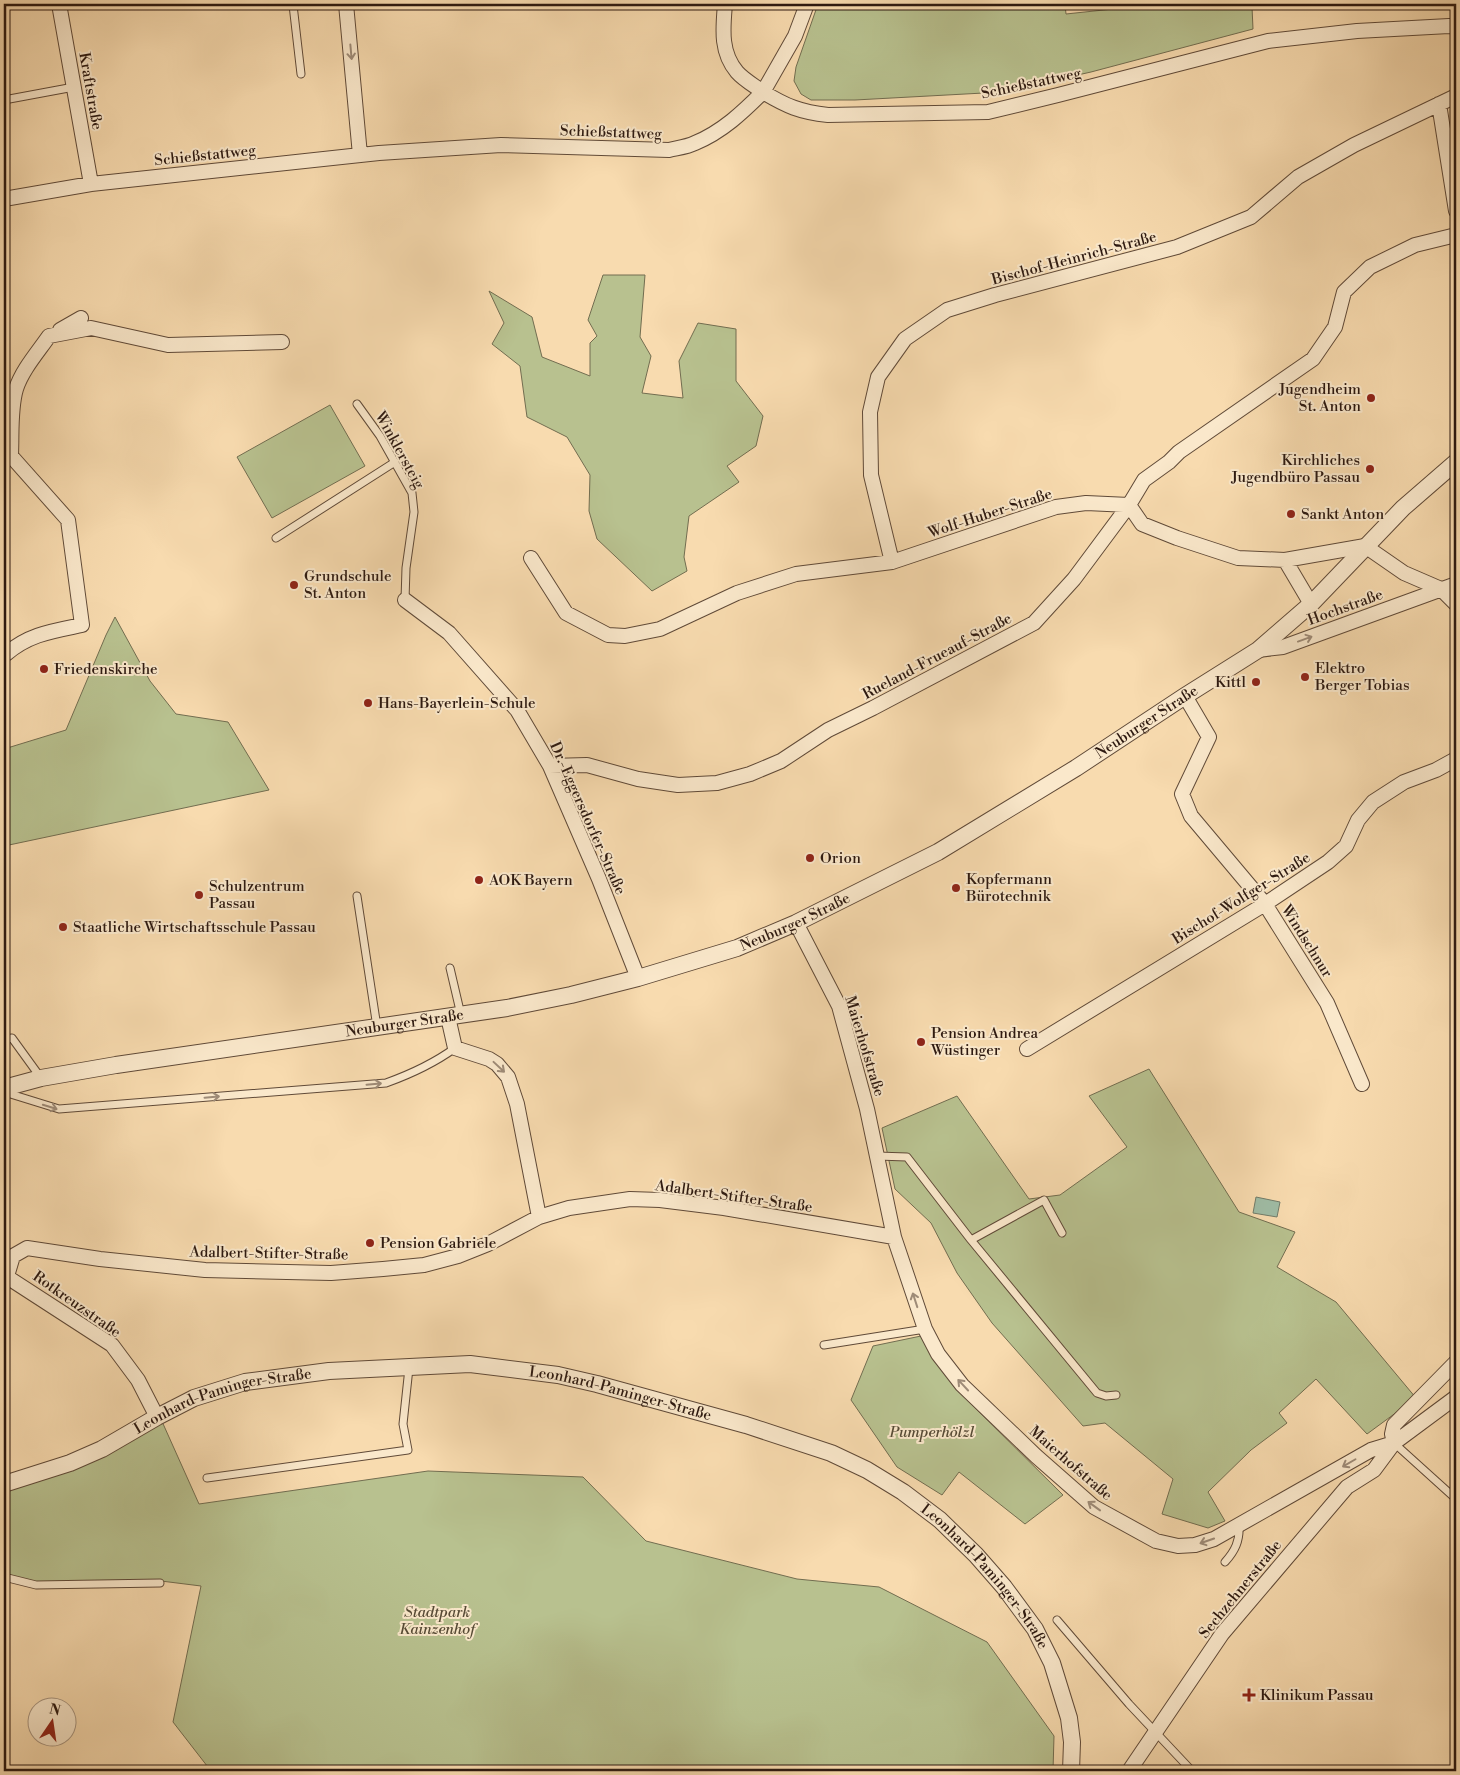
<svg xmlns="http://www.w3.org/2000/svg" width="1460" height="1775" font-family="'Libre Bodoni',serif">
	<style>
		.green { fill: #b8c18f; stroke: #726d50 }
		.water { fill: #9fbca5; stroke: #717b69 }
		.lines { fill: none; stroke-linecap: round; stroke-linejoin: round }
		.service-casing { stroke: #604a38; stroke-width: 9 }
		.minor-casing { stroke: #604a38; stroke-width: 16 }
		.tertiary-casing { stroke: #604a38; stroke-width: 18 }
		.service { stroke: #fae8cb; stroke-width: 7 }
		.minor { stroke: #fae8cb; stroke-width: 14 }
		.tertiary { stroke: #fae8cb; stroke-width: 16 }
		.oneway { stroke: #9e8b77 }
		.poi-dot { fill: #8f2418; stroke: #fae8cb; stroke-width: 2 }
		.labels { text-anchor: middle; stroke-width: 4; stroke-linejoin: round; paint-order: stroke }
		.street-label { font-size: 15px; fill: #2d1910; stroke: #fae8cb }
		.poi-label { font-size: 15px; fill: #2d1910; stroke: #fae8cb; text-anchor: start }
		.park-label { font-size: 15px; font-style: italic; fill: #574b36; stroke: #fae8cb }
	</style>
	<rect width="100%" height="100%" fill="#f8dbaf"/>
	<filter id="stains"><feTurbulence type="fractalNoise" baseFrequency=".004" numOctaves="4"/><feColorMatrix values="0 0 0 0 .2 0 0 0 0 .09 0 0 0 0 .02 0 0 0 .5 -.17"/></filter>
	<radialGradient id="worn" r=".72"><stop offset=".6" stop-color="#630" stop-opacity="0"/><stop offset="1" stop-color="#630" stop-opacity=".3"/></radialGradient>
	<path class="green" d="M818,4H1065L1066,14L1160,4H1247L1252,7L1253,29L1091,72L1002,92L855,100H811L801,94L794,81L796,67Z
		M603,275H645L640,337L651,356L642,393L683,398L679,361L698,323L736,329V381L763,416L756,446L727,466L739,482L689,516L684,557L687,571L652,591L597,539L589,511L590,475L567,437L527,417L520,366L492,344L504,323L489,291L532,317L542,357L590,376V343L597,336L588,320Z
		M330,405L365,466L272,518L237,457Z
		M115,617L150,681L176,714L228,722L269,790L9,845L4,813V749L66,730L106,635Z
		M1149,1069L1239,1212L1295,1232L1277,1267L1336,1302L1416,1398L1367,1434L1316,1379L1279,1413L1287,1423L1251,1450L1208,1492L1225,1521L1208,1528L1162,1514L1173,1479L1105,1423L1083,1426L992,1323L957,1273L931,1223L895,1189L882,1128L957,1096L1029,1199L1060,1195L1127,1147L1089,1096Z
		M921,1336L937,1364L957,1390L1063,1495L1025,1524L959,1472L942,1495L897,1467L851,1400L873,1346Z
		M160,1417L199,1504L428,1471L583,1477L646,1541L797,1579L879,1587L987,1642L1054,1736L1053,1771H211L173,1722L201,1586L161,1581L36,1583L4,1575V1484Z"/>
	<path class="water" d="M1256,1197L1280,1202L1277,1217L1253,1213Z"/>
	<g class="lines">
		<defs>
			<path id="service" d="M294,4L293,5L301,74
				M4,100L74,87
				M357,404L380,436L412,493L414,512L406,568L405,600
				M276,538L395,462
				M357,896L377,1027
				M450,968L461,1015
				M4,1039L12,1038L41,1078
				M4,1092L59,1109L386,1083C411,1074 433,1064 455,1048
				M877,1156L907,1157L971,1240L1097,1393L1106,1396L1116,1395
				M971,1240L1044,1200L1062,1233
				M824,1345L925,1329
				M1394,1443L1456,1499
				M207,1478L408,1450L403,1424L409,1368
				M1225,1562C1235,1551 1240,1541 1239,1525
				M4,1577L36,1585L160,1583
				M1057,1620L1129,1704L1192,1771"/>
			<path id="minor" d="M59,4L91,184
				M346,4L360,155
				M725,4C723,28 720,52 737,72C744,80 755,86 763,92L795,36L807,4
				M1439,104L1456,211
				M4,199L91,184L379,153L501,145L669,150C677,148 687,147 695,143C722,132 743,112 763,92C786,106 800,112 828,115L988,112L1058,95L1268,41L1357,31L1449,26L1456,27
				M60,330L81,318
				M4,448L68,520L82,625C53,631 29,634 6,654
				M11,455C12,434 10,409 16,389C22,370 38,352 49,336L91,328L168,345L282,342
				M531,558L566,613L608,635L625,636L660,629L737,593L796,574L892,562L1056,507L1086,503L1129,505L1144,480L1169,462L1179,452L1313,359L1335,327L1344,292L1370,267L1415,245L1456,235
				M1285,560L1311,604
				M892,562L871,475L870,412L878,377L905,339L947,310L995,295L1177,247L1251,217L1298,177L1354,145L1456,96
				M405,600L449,633L517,710L550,766L599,879L638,978
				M1258,650L1283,647L1456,584
				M1185,696L1209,737L1182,794L1191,816L1265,904L1327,1003L1362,1084
				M550,766L587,765L638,779L678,785L717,783L750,774L781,761L828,730L873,708L1034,623L1074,579L1129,505L1142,524L1177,538L1238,558L1285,560L1365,546L1404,573L1441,589L1456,604
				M796,923L839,1006L867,1109L894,1237L925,1329L938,1354L962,1385L1036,1456L1094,1507L1156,1541L1178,1546L1195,1545L1214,1539L1371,1450L1394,1443L1392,1434L1394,1425L1456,1362
				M448,1017L455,1048L489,1059L497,1064L508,1077L517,1104L539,1217
				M1027,1049L1265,904L1328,862L1346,846L1358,820L1373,802L1404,782L1436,770L1456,759
				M4,1275L112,1345L138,1380L157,1417
				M7,1276L13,1256L27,1248L100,1259L205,1270L331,1273L383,1269L424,1265L458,1256L488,1244L539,1217L569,1208L630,1199L660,1200L724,1208L894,1237
				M1129,1771L1222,1634L1347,1487L1374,1470L1394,1443L1456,1397"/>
			<g id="tertiary">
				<path id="s1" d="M4,1088L41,1078L116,1065L507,1008L571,995L638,978L737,948L796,923L938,852L1076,768L1185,696L1258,650L1311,604L1403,508L1456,462"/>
				<path id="s2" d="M4,1484L70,1463L102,1449L157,1417L194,1398L245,1382L329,1371L470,1364L558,1375L597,1384L746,1425L831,1453L867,1470L903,1492L940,1520L976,1555L1004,1587L1035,1629L1052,1663L1069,1718L1072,1742L1071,1771"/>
			</g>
		</defs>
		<use href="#service" class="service-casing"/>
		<use href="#minor" class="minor-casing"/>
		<use href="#tertiary" class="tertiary-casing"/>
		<use href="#service" class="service"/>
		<use href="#minor" class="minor"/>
		<use href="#tertiary" class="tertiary"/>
	</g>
	<defs><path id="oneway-shaft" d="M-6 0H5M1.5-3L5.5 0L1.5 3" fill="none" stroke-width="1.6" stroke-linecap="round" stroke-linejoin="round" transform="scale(1.25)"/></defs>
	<g class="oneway">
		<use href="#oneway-shaft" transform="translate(351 52) rotate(85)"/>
		<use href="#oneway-shaft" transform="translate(1305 639) rotate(-20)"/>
		<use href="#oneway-shaft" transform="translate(499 1067) rotate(43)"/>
		<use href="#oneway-shaft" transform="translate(374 1084) rotate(-5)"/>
		<use href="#oneway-shaft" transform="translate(212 1097) rotate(-5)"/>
		<use href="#oneway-shaft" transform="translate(50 1107) rotate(17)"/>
		<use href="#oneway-shaft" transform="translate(915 1300) rotate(-108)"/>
		<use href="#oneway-shaft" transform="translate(963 1385) rotate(-133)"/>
		<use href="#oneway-shaft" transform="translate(1349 1463) rotate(150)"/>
		<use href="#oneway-shaft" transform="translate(1094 1506) rotate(-144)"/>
		<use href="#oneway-shaft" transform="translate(1207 1541) rotate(161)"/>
	</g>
	<g class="poi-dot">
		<circle cx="1371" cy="398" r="5"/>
		<circle cx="1370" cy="469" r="5"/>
		<circle cx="1291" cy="514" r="5"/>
		<circle cx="294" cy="585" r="5"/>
		<circle cx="44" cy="669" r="5"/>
		<circle cx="1305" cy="677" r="5"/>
		<circle cx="1256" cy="682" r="5"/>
		<circle cx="368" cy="703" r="5"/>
		<circle cx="810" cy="858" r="5"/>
		<circle cx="479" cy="880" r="5"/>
		<circle cx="956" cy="888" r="5"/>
		<circle cx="199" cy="895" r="5"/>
		<circle cx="63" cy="927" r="5"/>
		<circle cx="921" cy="1042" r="5"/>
		<circle cx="370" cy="1243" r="5"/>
		<path d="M1246.5 1687.5h5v5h5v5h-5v5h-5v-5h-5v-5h5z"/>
	</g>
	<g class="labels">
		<g class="street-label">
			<text transform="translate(1031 83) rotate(-12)" y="5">Schießstattweg</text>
			<text transform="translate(91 91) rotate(80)" y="5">Kraftstraße</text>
			<text transform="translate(611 132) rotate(2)" y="5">Schießstattweg</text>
			<text transform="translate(205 155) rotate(-6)" y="5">Schießstattweg</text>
			<text transform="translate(1074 258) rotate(-15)" y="5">Bischof-Heinrich-Straße</text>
			<text transform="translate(400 450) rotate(61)" y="5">Winklersteig</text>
			<text transform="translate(990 513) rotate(-18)" y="5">Wolf-Huber-Straße</text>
			<text transform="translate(1345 607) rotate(-20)" y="5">Hochstraße</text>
			<text transform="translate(937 656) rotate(-28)" y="5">Rueland-Frueauf-Straße</text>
			<text dy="5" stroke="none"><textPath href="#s1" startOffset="1216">Neuburger Straße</textPath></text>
			<text transform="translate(588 818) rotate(66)" y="5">Dr.-Eggersdorfer-Straße</text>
			<text transform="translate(1241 898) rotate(-32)" y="5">Bischof-Wolfger-Straße</text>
			<text dy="5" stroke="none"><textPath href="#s1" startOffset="811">Neuburger Straße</textPath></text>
			<text transform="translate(1307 941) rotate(58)" y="5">Windschnur</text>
			<text dy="5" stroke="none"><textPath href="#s1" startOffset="406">Neuburger Straße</textPath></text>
			<text transform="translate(865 1046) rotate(73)" y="5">Maierhofstraße</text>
			<text transform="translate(734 1196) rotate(8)" y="5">Adalbert-Stifter-Straße</text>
			<text transform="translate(269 1253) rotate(1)" y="5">Adalbert-Stifter-Straße</text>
			<text transform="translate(77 1304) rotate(35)" y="5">Rotkreuzstraße</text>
			<text dy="5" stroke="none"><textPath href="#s2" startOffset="642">Leonhard-Paminger-Straße</textPath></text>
			<text dy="5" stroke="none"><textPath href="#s2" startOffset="236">Leonhard-Paminger-Straße</textPath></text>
			<text transform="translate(1071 1463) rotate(41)" y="5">Maierhofstraße</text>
			<text dy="5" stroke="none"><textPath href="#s2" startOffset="1062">Leonhard-Paminger-Straße</textPath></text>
			<text transform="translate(1240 1589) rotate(-51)" y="5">Sechzehnerstraße</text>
		</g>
		<g class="poi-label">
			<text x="1361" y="394" text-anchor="end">Jugendheim<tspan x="1361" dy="17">St. Anton</tspan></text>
			<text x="1360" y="465" text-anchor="end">Kirchliches<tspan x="1360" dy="17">Jugendbüro Passau</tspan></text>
			<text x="1301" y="519">Sankt Anton</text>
			<text x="304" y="581">Grundschule<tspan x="304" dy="17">St. Anton</tspan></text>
			<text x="1315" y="673">Elektro<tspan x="1315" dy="17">Berger Tobias</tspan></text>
			<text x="54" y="674">Friedenskirche</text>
			<text x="1246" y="687" text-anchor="end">Kittl</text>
			<text x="378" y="708">Hans-Bayerlein-Schule</text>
			<text x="820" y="863">Orion</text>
			<text x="966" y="884">Kopfermann<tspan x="966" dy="17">Bürotechnik</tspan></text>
			<text x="489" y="885">AOK Bayern</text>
			<text x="209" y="891">Schulzentrum<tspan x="209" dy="17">Passau</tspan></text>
			<text x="73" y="932">Staatliche Wirtschaftsschule Passau</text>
			<text x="931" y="1038">Pension Andrea<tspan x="931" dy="17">Wüstinger</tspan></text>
			<text x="380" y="1248">Pension Gabriele</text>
			<text x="1260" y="1700">Klinikum Passau</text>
		</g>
		<g class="park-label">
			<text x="932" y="1437">Pumperhölzl</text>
			<text x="437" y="1617">Stadtpark<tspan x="437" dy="17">Kainzenhof</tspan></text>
		</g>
	</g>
	<rect width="1460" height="1775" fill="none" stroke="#f8dbaf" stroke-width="20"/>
	<rect x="5" y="5" width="1450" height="1765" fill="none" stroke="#2d1910" stroke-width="2.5"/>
	<rect x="10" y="10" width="1440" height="1755" fill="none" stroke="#2d1910"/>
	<g transform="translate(52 1722) rotate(13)"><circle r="24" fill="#fae8cb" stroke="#a89580"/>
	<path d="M0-4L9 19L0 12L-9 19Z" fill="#8f2418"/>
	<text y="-8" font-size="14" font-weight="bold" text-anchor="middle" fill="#2d1910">N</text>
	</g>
	<rect width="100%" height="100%" filter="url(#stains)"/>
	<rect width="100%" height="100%" fill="url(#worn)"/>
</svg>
